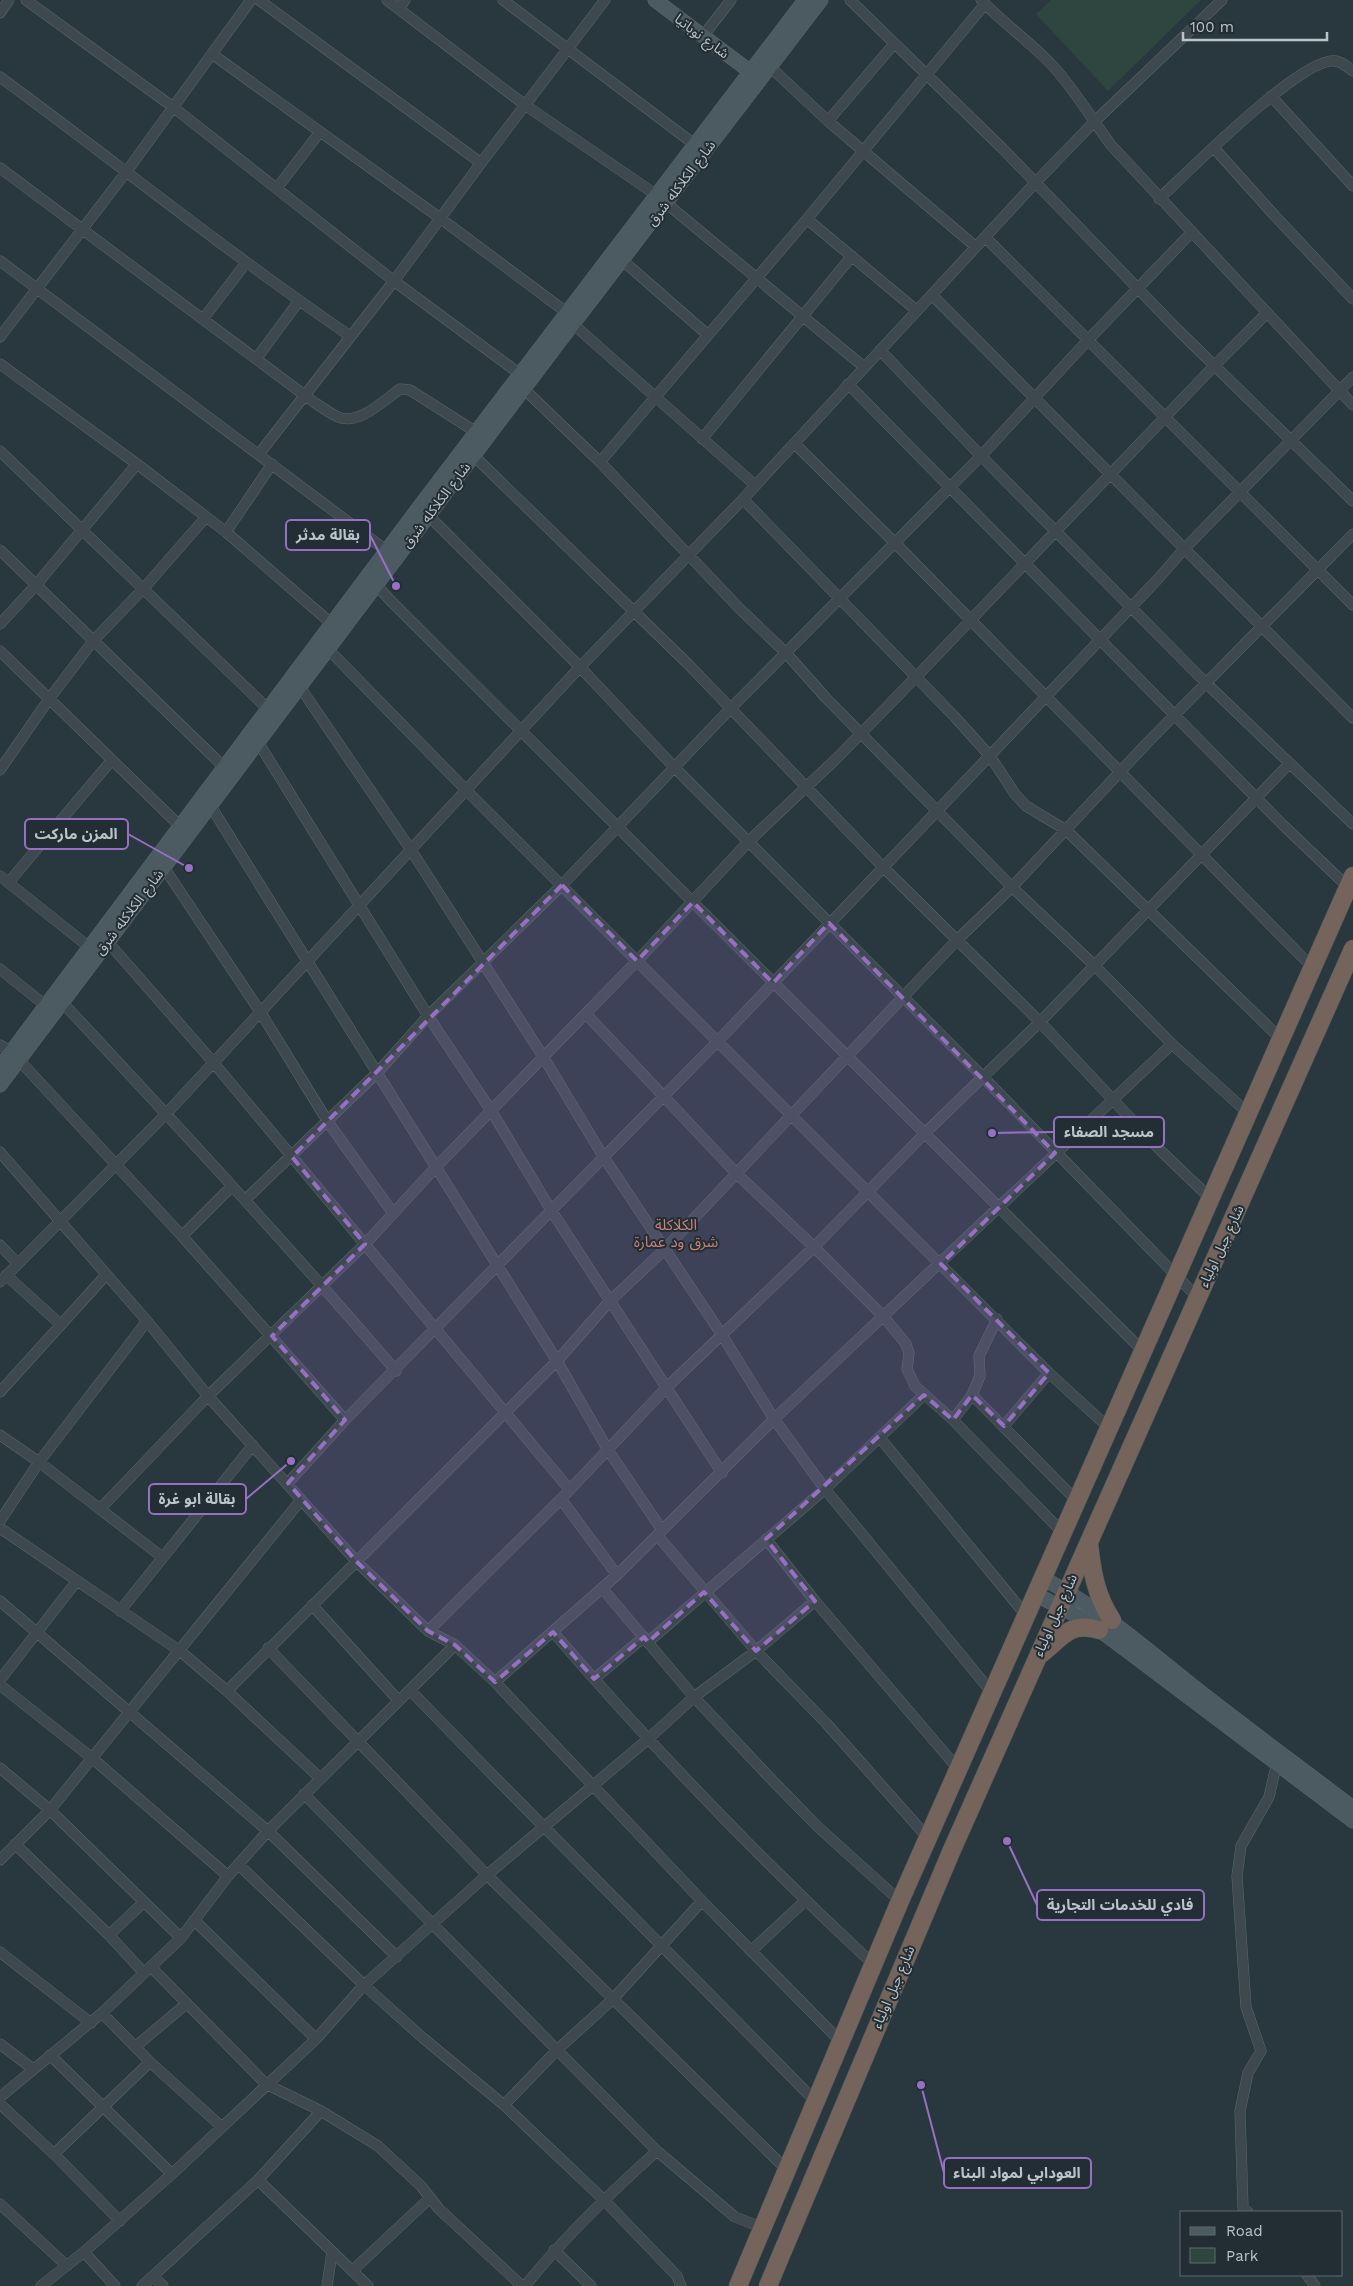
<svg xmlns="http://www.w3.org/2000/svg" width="1353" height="2286" font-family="'Work Sans','Noto Sans Arabic',sans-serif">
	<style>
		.green { fill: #2f4540 }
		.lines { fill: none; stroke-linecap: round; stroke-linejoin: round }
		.street-casing { stroke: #5b676c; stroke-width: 11 }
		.secondary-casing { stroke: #5b676c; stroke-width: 15 }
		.highway-casing { stroke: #485459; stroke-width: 19 }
		.street { stroke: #3d494f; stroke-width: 10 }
		.secondary { stroke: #4c5a62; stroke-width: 14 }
		.highway { stroke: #74645b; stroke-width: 18 }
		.marked { fill: #9770c4; fill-opacity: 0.2; stroke: #9770c4; stroke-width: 4; stroke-dasharray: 10 6; stroke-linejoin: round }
		.labels { text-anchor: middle; stroke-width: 4; stroke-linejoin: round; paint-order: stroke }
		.street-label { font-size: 14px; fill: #bac4c9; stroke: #222e34 }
		.neighbourhood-label { font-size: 15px; fill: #cb8274; stroke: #222e34 }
		.leader { fill: none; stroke: #9770c4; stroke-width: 2 }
		.callout-dot { fill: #9770c4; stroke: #222e34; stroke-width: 2 }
		.callout { fill: #222e34; stroke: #9770c4; stroke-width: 2 }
		.callout-label { font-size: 15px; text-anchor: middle; font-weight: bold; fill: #bac4c9 }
	</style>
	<rect width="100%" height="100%" fill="#29383f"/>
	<path class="green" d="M1051,0H1201L1108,91L1036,14Z"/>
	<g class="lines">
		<defs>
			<path id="street" d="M26,0L173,107L394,281L520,374
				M259,0L481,163
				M387,0L525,105L655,194
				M503,0L694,144
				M850,0L1003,149L1177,329L1353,501
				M981,0C1003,23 1030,42 1052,65C1075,90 1091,118 1111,145L1353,405
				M399,9L405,0
				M0,13L9,0
				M703,36L731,0
				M212,54L440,218L566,312
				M766,63L828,121L976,247
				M0,77C117,163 230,254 350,336
				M1271,96L1353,186
				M828,121L894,44
				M1214,148L1275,216L1353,299
				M0,168L311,400C320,406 329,413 338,417C359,426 384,400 400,389L410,390L476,432
				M277,188L320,132
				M1159,199C1187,173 1303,55 1336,61C1342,62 1349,68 1353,71
				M666,203L864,367
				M807,219L916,310
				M985,237L1353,605
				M622,260L708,335
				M0,261L387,551
				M932,295L1353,718
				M203,319L246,263
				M573,324L755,485
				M0,337L127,171L251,0
				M880,350L981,456L1206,683L1353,824
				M256,359L299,301
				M0,364L137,464L226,532L332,624
				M848,384L1283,825L1348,887
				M524,389L600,462L740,609L786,653L826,698L1012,887L1094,965L1172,1044L1249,1114
				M702,439L852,256
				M794,443L895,543L1312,967
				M0,451L268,709
				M259,454L394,281L481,163L605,0
				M474,456L688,664L883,867L1040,1022L1161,1151L1210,1198
				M600,462L807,219L985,4
				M743,499L954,716L990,756L1015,794L1026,806L1066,830L1281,1039
				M428,515L580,667L674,767L983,1077L1197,1297
				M226,532L272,464
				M0,550L224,767
				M372,580L389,599L1142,1350
				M0,624L36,585L137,464
				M328,649L466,790L1049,1373L1108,1427
				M0,651L180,826
				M300,687L411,850L544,1058L603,1156L722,1335L774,1419L825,1489L993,1694
				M258,742L428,1016L492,1112L551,1210L722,1473
				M0,770L49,699L94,640L144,588L206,517
				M210,805L557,1361L608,1450L662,1530
				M163,866L261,1013L328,1122L393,1213
				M0,876L89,947
				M9,882L111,761
				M107,941L213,1062L569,1489
				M0,969L45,1005
				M62,1002C175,1123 288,1245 396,1371
				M586,1014L736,1173L814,1247L884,1317L906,1344L909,1353L907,1369L915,1386L953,1420L1062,1532
				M0,1045L11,1052
				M19,1060L182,1236L345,1420
				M0,1152L147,1321L208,1396L357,1562L428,1631L455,1645L495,1682L702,1901L840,2041
				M245,1200L377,1073L428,1016L562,885L731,708L981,456L1088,340L1191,233
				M182,1236L232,1186
				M0,1245L17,1263
				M6,1275L60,1324
				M0,1282L166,1114L580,667L743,499L1035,183L1094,122L1222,0
				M0,1392L106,1275
				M972,1395L1076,1500
				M953,1420L972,1395L980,1376L979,1356L997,1319
				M1004,1426L1049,1373
				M0,1435L39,1462L162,1557
				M880,1438L1025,1614
				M288,1483L345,1420L718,1041L1157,580L1185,548L1353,377
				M561,1499L617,1575
				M100,1509L208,1396L365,1244L436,1167L637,961L749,841L837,758L917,676L1215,365L1266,314
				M0,1521L39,1462L147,1321
				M0,1528L180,1651L227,1691L320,1778
				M657,1535L756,1651L826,1723L928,1838
				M766,1539L815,1601L959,1770
				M602,1588L694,1697L773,1781L818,1827L900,1901
				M0,1601L268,1831L397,1957
				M312,1605L399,1701
				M120,1611L253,1445
				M428,1631L561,1499L667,1387L814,1247L926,1132L1040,1022L1289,764
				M553,1632C654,1749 761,1860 874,1965
				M648,1642L825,1489L924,1395
				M268,1648L487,1875L787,2170
				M594,1679L644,1637
				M0,1680L76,1582
				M495,1682L617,1575L774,1419L1172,1044
				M0,1685L92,1758L228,1876
				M410,1690C544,1829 681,1964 816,2102
				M227,1691L557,1361L609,1302L665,1249L957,940L1012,887L1148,742L1353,534
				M0,1768L50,1810L181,1938
				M304,1794L657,2151L735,2217L763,2228
				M15,1844L109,1935L144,1973
				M0,1860L50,1810L301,1500
				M238,1864L364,1985L423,2038L504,2105L603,2199L677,2276L681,2286
				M194,1920L316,2039
				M109,1935L144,1902
				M751,1951L805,1901
				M0,1952L91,2023
				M151,1967L266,2084L321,2111L378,2146L421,2186L439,2209L522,2286
				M102,2013L150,2062L222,2127
				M0,2044L33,2069
				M135,2047L186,2004
				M50,2055L172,2174
				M0,2097L102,2013L181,1938L228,1876L268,1831L455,1645
				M0,2104L54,2154L120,2221
				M504,2105L557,2050L613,1999L702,1901
				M54,2154L150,2062
				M258,2180L368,2286
				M0,2204L67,2266
				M1248,2212L1243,2208L1240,2111L1248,2073L1261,2051L1246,2007L1237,1876L1241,1846L1269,1797L1277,1762
				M554,2250L591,2286
				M84,2252L115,2286
				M352,2271L430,2198
				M1307,2275L1315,2286
				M153,2276L163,2286
				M41,2286L84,2252L172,2174L316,2039L364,1985L487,1875L647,1740L694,1697L756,1651L815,1601
				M142,2286L258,2180L321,2111
				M327,2286L332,2252
				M525,2286C565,2236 610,2193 657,2151"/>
			<path id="secondary" d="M655,0L756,76
				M0,1067L420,506L805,0
				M0,1085L559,342L821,0
				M1042,1578C1101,1608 1148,1651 1199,1691C1250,1731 1302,1769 1353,1808
				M1035,1594L1083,1619L1109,1637L1353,1821"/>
			<path id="highway" d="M1089,1543C1092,1572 1096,1596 1112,1620
				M1041,1654C1062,1638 1069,1621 1099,1630
				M738,2286L900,1901L1353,876
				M768,2286L951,1852L1353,949"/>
		</defs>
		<use href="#street" class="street-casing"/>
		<use href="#secondary" class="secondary-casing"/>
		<use href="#highway" class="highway-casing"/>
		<use href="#street" class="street"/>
		<use href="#secondary" class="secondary"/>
		<use href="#highway" class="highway"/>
	</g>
	<path class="marked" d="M562,885L637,961L693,902L773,983L829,923L1055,1153L941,1264L1049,1373L1004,1426L972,1395L953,1420L924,1395L766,1539L815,1601L756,1651L704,1592L648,1642L644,1637L594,1679L553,1632L495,1682L455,1645L428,1631L357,1562L288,1483L345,1420L272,1336L365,1244L292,1157Z"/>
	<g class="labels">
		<g class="street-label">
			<text transform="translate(702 36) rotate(37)" y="5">شارع نوباتيا</text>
			<text transform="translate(681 183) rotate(-53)" y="5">شارع الكلاكله شرق</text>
			<text transform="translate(436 505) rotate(-53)" y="5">شارع الكلاكله شرق</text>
			<text transform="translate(129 912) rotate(-53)" y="5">شارع الكلاكله شرق</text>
			<text transform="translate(1221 1246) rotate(-65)" y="5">شارع جبل اولياء</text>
			<text transform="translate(1055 1615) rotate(-66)" y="5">شارع جبل اولياء</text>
			<text transform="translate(893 1987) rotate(-67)" y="5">شارع جبل اولياء</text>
		</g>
		<g class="neighbourhood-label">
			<text x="676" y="1230">الكلاكلة<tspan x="676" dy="17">شرق ود عمارة</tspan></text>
		</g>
	</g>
	<path class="leader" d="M396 586L370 535M189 868L128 834M992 1133L1054 1132M291 1461L246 1499M1007 1841L1037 1905M921 2085L944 2173"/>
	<g class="callout-dot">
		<circle cx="396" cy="586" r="5"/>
		<circle cx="189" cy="868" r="5"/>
		<circle cx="992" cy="1133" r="5"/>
		<circle cx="291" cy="1461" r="5"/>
		<circle cx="1007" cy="1841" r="5"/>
		<circle cx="921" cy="2085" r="5"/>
	</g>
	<g class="callout">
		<rect x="286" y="520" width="84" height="30" rx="5"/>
		<rect x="25" y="819" width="103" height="30" rx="5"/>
		<rect x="1054" y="1117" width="110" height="30" rx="5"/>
		<rect x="149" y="1484" width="97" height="30" rx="5"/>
		<rect x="1037" y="1890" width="167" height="30" rx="5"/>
		<rect x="944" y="2158" width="147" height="30" rx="5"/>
	</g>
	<g class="callout-label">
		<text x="328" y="540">بقالة مدثر</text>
		<text x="76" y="839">المزن ماركت</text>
		<text x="1109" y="1137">مسجد الصفاء</text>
		<text x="197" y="1504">بقالة ابو غرة</text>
		<text x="1120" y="1910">فادي للخدمات التجارية</text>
		<text x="1017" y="2178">العودابي لمواد البناء</text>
	</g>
	<rect x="1180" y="2211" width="162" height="65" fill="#222e34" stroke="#5f6a70"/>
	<rect x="1190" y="2227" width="25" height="8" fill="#4c5a62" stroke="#5f6a70"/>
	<text x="1226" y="2236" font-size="15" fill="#bac4c9">Road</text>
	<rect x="1190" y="2248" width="25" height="15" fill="#2f4540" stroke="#5f6a70"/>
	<text x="1226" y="2261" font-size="15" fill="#bac4c9">Park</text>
	<path d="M1183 32v8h144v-8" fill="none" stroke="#bac4c9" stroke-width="2.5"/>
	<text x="1190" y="32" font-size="15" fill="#bac4c9" stroke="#222e34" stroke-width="4" paint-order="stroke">100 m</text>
</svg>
